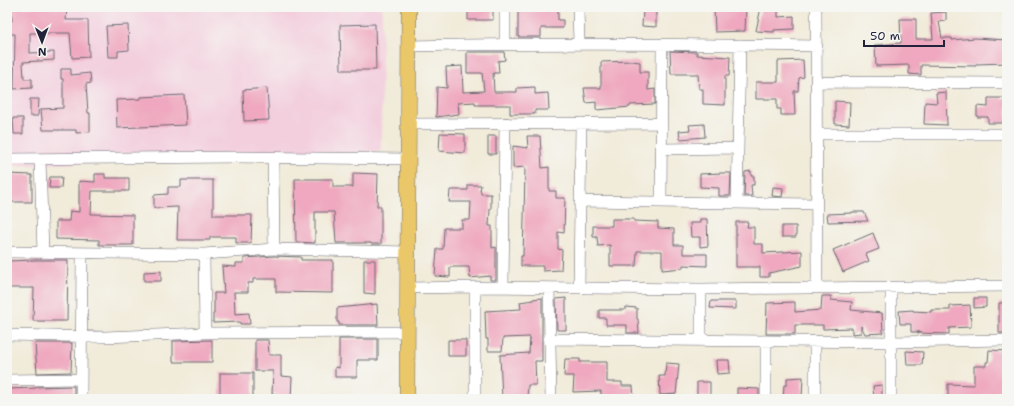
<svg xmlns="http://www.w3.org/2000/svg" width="1014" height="406" font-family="'Shantell Sans',sans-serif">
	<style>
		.built { fill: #f3cfde }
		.building { fill: #efa8bf }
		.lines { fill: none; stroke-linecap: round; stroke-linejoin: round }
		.minor-casing { stroke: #6a6872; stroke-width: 12 }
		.highway-casing { stroke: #6a6872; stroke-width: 16 }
		.minor { stroke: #fff; stroke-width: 11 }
		.highway { stroke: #eac769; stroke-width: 15 }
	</style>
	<rect width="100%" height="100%" fill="#f6f6f2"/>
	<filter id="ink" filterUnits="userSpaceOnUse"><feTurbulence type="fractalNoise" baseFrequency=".025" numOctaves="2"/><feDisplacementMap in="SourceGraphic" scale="8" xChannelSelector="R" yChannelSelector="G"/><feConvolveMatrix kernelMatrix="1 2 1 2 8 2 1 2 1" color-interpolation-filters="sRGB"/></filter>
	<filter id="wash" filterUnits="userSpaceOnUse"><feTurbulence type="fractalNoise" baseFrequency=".012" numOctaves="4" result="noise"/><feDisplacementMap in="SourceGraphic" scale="16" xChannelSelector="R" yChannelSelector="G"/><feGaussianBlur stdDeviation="0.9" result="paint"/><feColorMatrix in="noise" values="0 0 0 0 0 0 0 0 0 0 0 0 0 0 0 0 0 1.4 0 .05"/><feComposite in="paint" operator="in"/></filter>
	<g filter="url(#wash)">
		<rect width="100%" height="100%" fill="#f1ebd9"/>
		<path class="built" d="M7,7H382L381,151L7,166Z"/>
		<g id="blocks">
			<path class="building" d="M11,7H67L66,20H88L89,57L72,58L70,33H30V53L54,52V60L23,62L24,79H32V88L14,89L15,34H10V21H12Z
				M547,7H558V20H563V28H541V37H518V10H547Z
				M714,7H746L745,31L715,32Z
				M761,7H778V17L794,16V29L774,30V32L756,31Z
				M468,10H493V20H468Z
				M643,10L656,11V27L642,26Z
				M946,12V21L939,22L942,38H952V40L975,38L1007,40V63L976,64V66L921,65V75L909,74V65L876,66L875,45L901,43L900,19H916V39H933L931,13Z
				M375,24L376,70H341L340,25Z
				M128,25L129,50L118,51V57H108L106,26Z
				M670,51L697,52V55L730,57L729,76H725V105L703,104V89H699L698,74H671Z
				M467,52H504L505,60L498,61L499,73H493L494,92H517V88L535,87V94L548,93L549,110H535V114H510V105H475V102L458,103L459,114L436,117L437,87L447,88L446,67L462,66L463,92L484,91L482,73H467Z
				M803,60L804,77L799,78L798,91H794L795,115H781V109H777V99H756V82H778V61Z
				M632,61L640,62V72H648V90L655,89V104L630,105V107L596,110V102L586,103L584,88H601V62Z
				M61,69H71V75L90,73L91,83L86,84L88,113H90V132L76,133V130H43L41,109L63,108V79H61Z
				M267,88L269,120L244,121L243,90Z
				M946,92L947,125L924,124L925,102L937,103L936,93Z
				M184,95L186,125L117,128L116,100L141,99V97Z
				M988,98H1007V123H988V117H977V106L988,107Z
				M30,99H39L38,116H30Z
				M835,101L850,102L849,125L835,124Z
				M13,118H23V134H14Z
				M704,124L705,137L680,139L679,131L690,130L689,125Z
				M440,133L465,134V153L439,151Z
				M488,136H496V154H488Z
				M527,136H540L542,168L549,167V191H556V198H565L564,233L558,232V249L562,250L561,270L543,271V266H521V256H523L524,219L525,167L513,168V146L528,148Z
				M751,171V176H754V185H751L752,196H744L745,172Z
				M353,173L378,174L377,206H381V244H371V243H336L334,212H315V243L296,242L295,179H333V187H353Z
				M721,173H731L730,196H719V188L700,187V174Z
				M7,174L32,175V202H7Z
				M95,174H105V178H129V191H92L91,214L133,215V245H99V240L56,239V221H69L70,211L79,212V181L95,182Z
				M50,177H62L61,188H49Z
				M181,180H213V215H252L251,243H236V237H210V240H177L178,207L154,208V195L168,194V187H181Z
				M468,185H481L480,191H481V194H491V209H490L489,226H492V248L496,247V280H490V276L470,278L469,267H450V277L435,276L437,249H443L444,228H462V220H470L471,202H449L450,190H468Z
				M773,187L783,188L782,197L772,196Z
				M852,212H864L868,221L828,222L827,214L852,213Z
				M612,219H634V221L658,222V228L674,229V245H683V254H707V266L683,265V268L662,270V251H637L636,266H610V245L598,246L597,237H593V226H612Z
				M700,219H707L708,246L700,247V237H691L690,223H700Z
				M736,222H748L747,227H754V244H763V253L802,251V266L769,273V277H760V267H736Z
				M782,226H796V237H782Z
				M873,233L879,249L866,254L869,261L843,272L833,250Z
				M274,256L301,257V260H333V293L276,292V279H253V283H248V292H234L235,314L249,313L250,324H240V322L213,323V314H214V293H224L222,266L236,267V263H244V258Z
				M35,260H68L67,321H33L34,288H7V261Z
				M364,260H375V294L364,293Z
				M161,271V281H144V272Z
				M822,296H831V300L852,302L851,310L882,313L883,333L865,334L861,326V333L852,334V328L823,329V325H795V334H766L767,303L795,302V312L821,310Z
				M542,298V361H535L536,385H528L527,399H502L500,355L529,353L530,337L503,338L502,351H488V339H486L485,311L521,309L520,302L533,300V299Z
				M566,298V330H557L556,299Z
				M974,298H986V307L974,308Z
				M711,301H736V309L710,308Z
				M999,303H1007V333H999Z
				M377,304L378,325H339V322H337V308Z
				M970,305L971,327L949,328V334L917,333L920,332H911V324H900L899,311L913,310V311L931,312V310H950V306Z
				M625,307L637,308V319H638L639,333H627V325H606V318H599V310H625Z
				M339,339H378V360H357V377H335V367L339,368Z
				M212,340V362H173V341Z
				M255,340H268L269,355H281V376L292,377L291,399H277V394H272L273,371H255Z
				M448,340H466V356H448Z
				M35,343H72L71,372L37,373Z
				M989,350L1007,351V399H948V384L974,385V366H986V362H988Z
				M906,351L923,352L922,365H907Z
				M565,359H580V362H607V382H622V386H633L634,399H611V397H601V391L573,392L574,376H564Z
				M716,360H729L730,373L717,374Z
				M666,363L679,364L676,394L660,395L659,376H665Z
				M220,373H253V399H220Z
				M803,377L802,399H783L784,385H787V378Z
				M697,382H710V397H697Z
				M882,385V399H874L873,386Z
				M74,386V399H7V389L36,388V387Z
				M737,388L759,389V399H737Z"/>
		</g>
	</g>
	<g filter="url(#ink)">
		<use href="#blocks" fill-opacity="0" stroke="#6a6872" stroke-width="1"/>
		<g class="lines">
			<defs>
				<path id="minor" d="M578,7L579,44
					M816,7L817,288
					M505,44V7
					M409,46C545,43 681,44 817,46
					M818,82L1007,83
					M409,124L661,123
					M817,134H1007
					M661,149L738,148
					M273,158L274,249
					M7,159L237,157L408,159
					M40,159L43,253
					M580,201L816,204
					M661,202L662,44
					M737,203L740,45
					M7,252L204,254L274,249L408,252
					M204,254L205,333
					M503,287L505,123
					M408,288L475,287L701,289L1007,286
					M549,288L551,399
					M579,288L581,123
					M7,335L105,337L205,333L407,332
					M549,339L891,342L1007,340
					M701,341V289
					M766,341V399
					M7,380L81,379
					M81,399L82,253
					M475,399V287
					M815,399V341
					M891,399V287"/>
				<path id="highway" d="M407,399L409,7"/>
			</defs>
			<use href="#minor" class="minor-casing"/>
			<use href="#highway" class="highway-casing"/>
			<use href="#minor" class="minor"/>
			<use href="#highway" class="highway"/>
		</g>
	</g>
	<rect width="1014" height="406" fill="none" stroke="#f6f6f2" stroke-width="24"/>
	<g transform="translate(42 42) rotate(179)" stroke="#f6f6f2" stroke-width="3" paint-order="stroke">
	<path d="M0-3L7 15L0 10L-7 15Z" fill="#22223b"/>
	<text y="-6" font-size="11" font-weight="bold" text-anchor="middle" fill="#22223b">N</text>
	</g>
	<path d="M864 40v6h80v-6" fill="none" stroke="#22223b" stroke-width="2"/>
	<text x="870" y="40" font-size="12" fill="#22223b" stroke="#f6f6f2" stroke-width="3" paint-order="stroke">50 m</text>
</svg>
